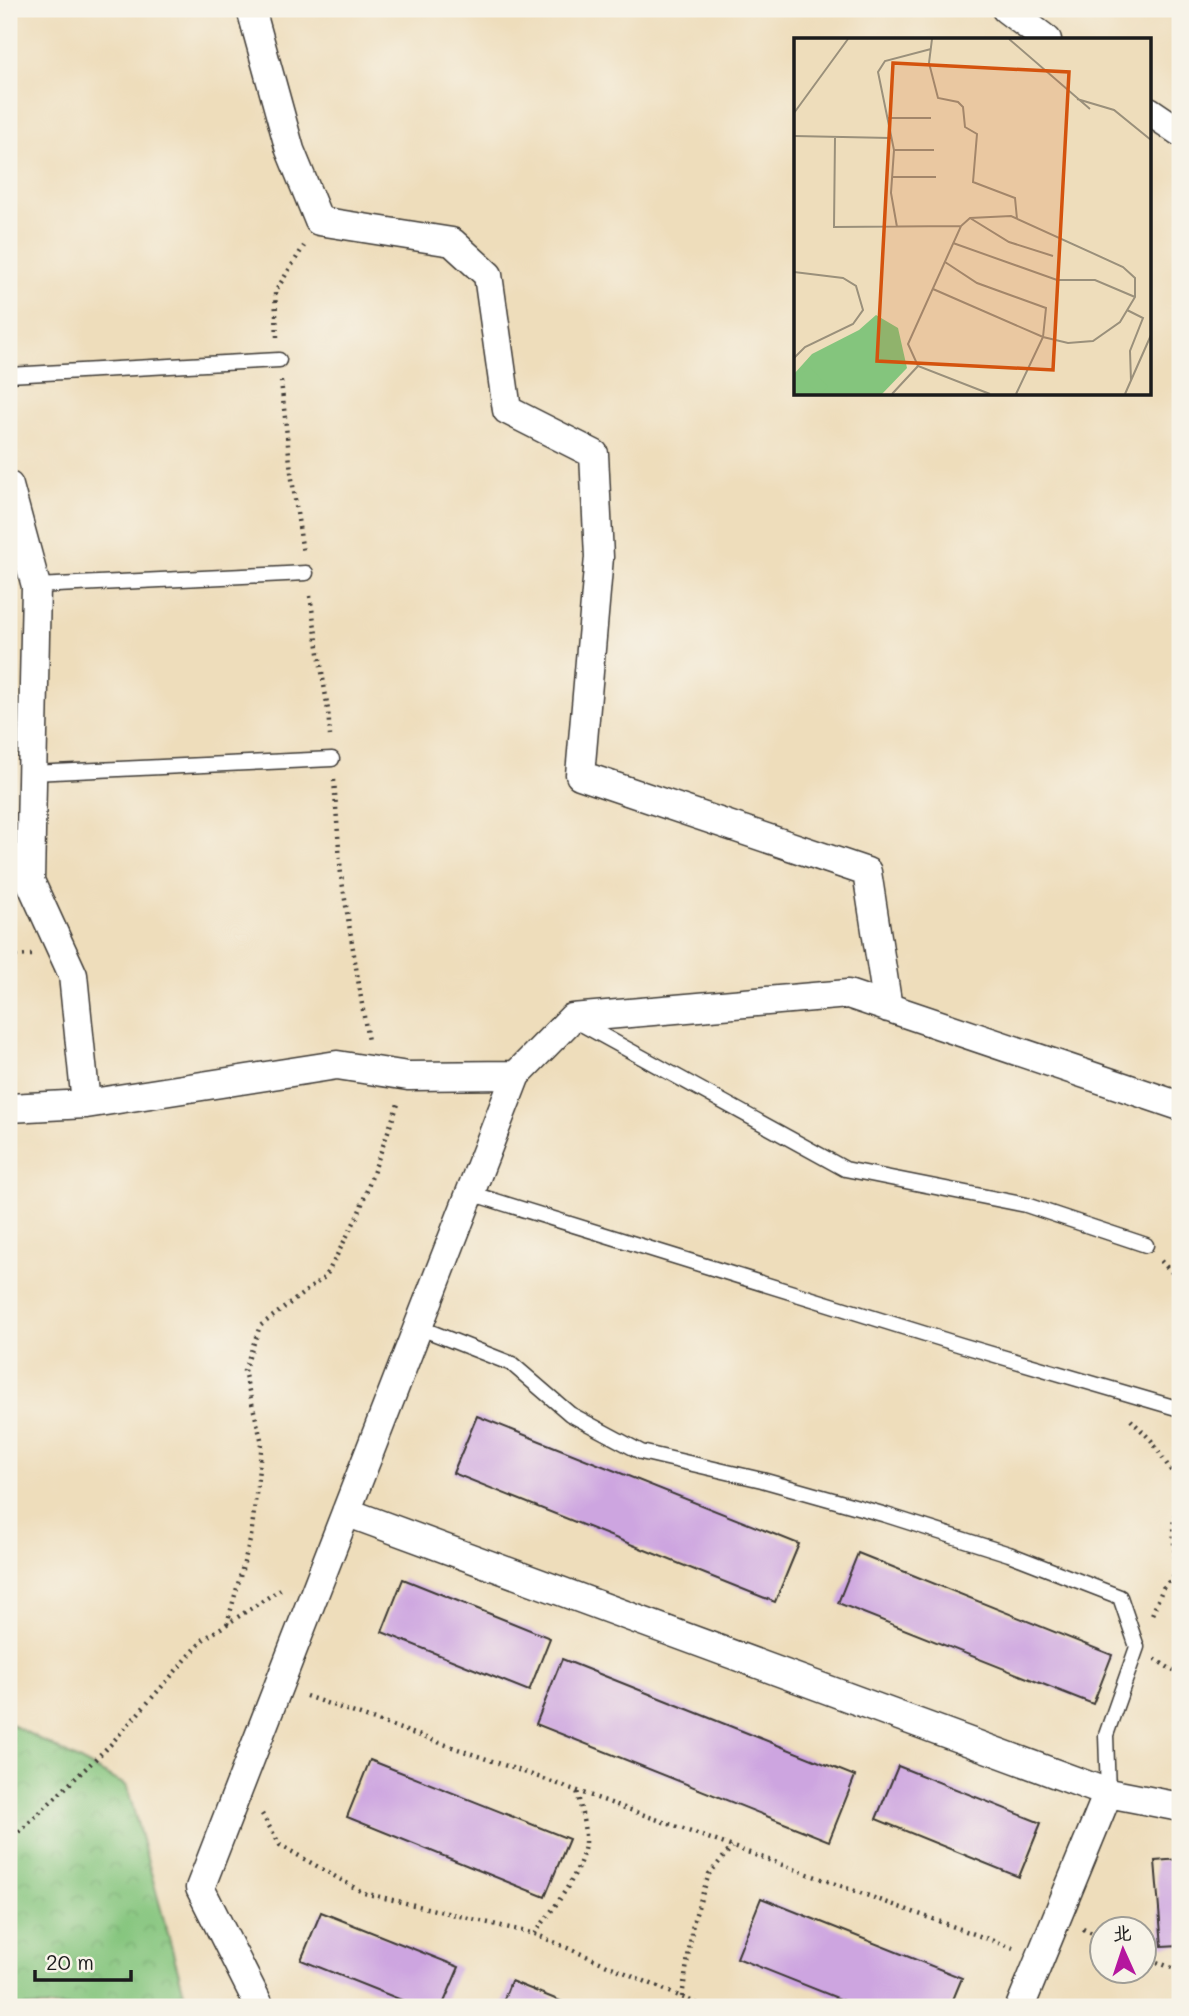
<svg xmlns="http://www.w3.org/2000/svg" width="1189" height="2016" font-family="Mali,'LXGW WenKai TC',sans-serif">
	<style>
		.park { fill: url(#park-crowns); stroke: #50704c; stroke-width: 2 }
		.building { fill: #cda5e0 }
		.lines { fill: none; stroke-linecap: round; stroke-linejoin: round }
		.service-casing { stroke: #3c3934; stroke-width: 17 }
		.minor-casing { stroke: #3c3934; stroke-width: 31 }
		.path { stroke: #3c3934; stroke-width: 4.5; stroke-dasharray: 2 5; stroke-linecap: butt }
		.service { stroke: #fff; stroke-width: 14 }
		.minor { stroke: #fff; stroke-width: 28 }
		.inset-road { fill: none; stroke: #9a907b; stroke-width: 2 }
		.view { fill: #d4530e; fill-opacity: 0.15; stroke: #d4530e; stroke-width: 3.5 }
		.inset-edge { fill: none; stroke: #1c1c1c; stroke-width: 3.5 }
	</style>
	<defs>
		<pattern id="park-crowns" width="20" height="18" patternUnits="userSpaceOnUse" patternTransform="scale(1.75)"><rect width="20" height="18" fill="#84c57d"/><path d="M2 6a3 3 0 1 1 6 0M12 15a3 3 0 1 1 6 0" fill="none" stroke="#71a96b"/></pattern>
	</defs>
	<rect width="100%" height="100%" fill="#f7f3e8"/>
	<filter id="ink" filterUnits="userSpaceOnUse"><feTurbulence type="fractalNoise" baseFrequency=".0143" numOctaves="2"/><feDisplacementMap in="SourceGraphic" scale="14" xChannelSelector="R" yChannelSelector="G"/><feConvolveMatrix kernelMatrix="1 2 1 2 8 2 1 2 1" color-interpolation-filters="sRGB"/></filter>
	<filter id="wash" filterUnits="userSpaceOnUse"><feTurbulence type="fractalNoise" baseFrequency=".00686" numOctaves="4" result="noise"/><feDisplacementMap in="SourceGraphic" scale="28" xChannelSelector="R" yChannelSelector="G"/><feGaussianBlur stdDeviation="1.57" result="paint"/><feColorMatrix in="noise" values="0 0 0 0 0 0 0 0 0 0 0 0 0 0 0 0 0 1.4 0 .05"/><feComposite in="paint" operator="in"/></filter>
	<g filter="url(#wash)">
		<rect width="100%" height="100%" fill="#edb"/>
		<path class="park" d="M9,1723L127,1786L188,2007H9Z"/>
		<g id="blocks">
			<path class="building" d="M477,1416L799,1544L775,1602L453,1473Z
				M858,1553L1112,1655L1093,1704L838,1603Z
				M403,1579L550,1638L529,1691L382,1632Z
				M562,1659L855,1776L829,1841L536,1724Z
				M370,1760L569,1839L545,1897L347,1817Z
				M898,1766L1041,1823L1019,1877L876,1819Z
				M1180,1859V1945L1162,1946L1155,1861Z
				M761,1898L962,1978L950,2007H860L737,1958Z
				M321,1912L459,1967L442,2007H419L301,1960Z
				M511,1981L575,2007H501Z"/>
		</g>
	</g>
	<g filter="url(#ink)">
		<use href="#blocks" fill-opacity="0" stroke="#3c3934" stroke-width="2"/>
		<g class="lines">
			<defs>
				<path id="service" d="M9,375L279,360
					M36,586L306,573
					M32,773L332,759
					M576,1021L845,1169L1026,1205L1146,1245
					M470,1193L961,1345L1180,1409
					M418,1327L512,1364L570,1414L641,1452L762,1480L886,1515L1009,1554L1120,1597L1137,1647L1106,1735L1108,1793"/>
				<path id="minor" d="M251,9L290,150L319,221L452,242L488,275L507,410L594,454L599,557L580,775L867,872L888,1008
					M1006,9L1047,40
					M1149,111L1180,132
					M9,486L36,586L30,881L73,975L86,1104
					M9,1108L86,1104L337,1065L408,1076L516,1075
					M346,1512L1108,1793L1180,1807
					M260,2007L200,1888L516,1075L572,1018L848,994L1180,1106
					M1020,2007L1108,1793"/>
			</defs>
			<use href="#service" class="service-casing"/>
			<use href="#minor" class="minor-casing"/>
			<path class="path" d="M277,337L275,292L304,246
				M281,381L291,472L303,553
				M310,596L328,710L330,736
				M334,780L341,875L368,1041
				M9,956L32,955
				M1161,1261L1180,1281
				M1131,1420L1151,1440L1180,1484L1173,1526L1176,1574L1163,1588L1151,1617
				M1176,1574L1180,1580
				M227,1624L251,1537L262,1443L244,1371L260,1326L326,1276L358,1215L398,1104
				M1155,1659L1180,1675
				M306,1696L561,1785L1013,1948
				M262,1814L280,1845L364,1893L535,1934L705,2007
				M9,1842L111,1744L204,1639L284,1587
				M1083,1929L1102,1937
				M535,1934C553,1908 576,1881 584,1850C588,1833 580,1807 577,1790
				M1144,1957L1180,1971
				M682,1997L693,1923L709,1874L732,1847"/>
			<use href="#service" class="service"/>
			<use href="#minor" class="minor"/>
		</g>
	</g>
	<g transform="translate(794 38)">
		<rect width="357" height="357" fill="#edb"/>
		<path d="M82,277L104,290L113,330L88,356H0V336L18,316L65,292Z" fill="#84c57d"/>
		<path d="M16,329L34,349L26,356L5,338Z" fill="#84c57d"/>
		<path class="inset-road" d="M138,1L135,25L144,60L164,64L169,69L171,89L183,96L179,144L221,160L223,181M215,1L296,71M283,61L320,72L357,102M0,75L54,1M93,80H137M0,98L97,100M41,99L40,189L167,188M100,112H140M98,139H142M176,180L215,204L259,218M103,189L97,155L100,112L84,34L91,23L137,11M159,205L263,242H301L341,259M151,224L183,245L252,270L249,299L222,356M0,234L49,240L62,248L69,272L59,286L11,309L0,320M139,251L249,299L274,305L299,303L326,284L341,259V240L329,229L217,178L176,180L167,188L114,306L124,328L196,356M333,272L349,280L336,313L337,343M98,356L124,328M331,356L357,297"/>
		<path class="view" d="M99,25L275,34L259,332L83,323Z"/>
		<rect width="357" height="357" class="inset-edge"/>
	</g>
	<rect width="1189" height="2016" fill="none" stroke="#f7f3e8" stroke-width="35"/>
	<g transform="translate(1123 1950) rotate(357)"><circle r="33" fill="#f7f3e8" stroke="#9f9d96" stroke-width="2"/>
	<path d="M0-5L12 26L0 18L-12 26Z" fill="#b5179e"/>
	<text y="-10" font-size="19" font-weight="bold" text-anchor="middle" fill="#1c1c1c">北</text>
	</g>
	<path d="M35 1970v10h96v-10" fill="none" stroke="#1c1c1c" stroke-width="3.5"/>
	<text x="46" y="1970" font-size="21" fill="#1c1c1c" stroke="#f7f3e8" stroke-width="5" paint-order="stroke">20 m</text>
</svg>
